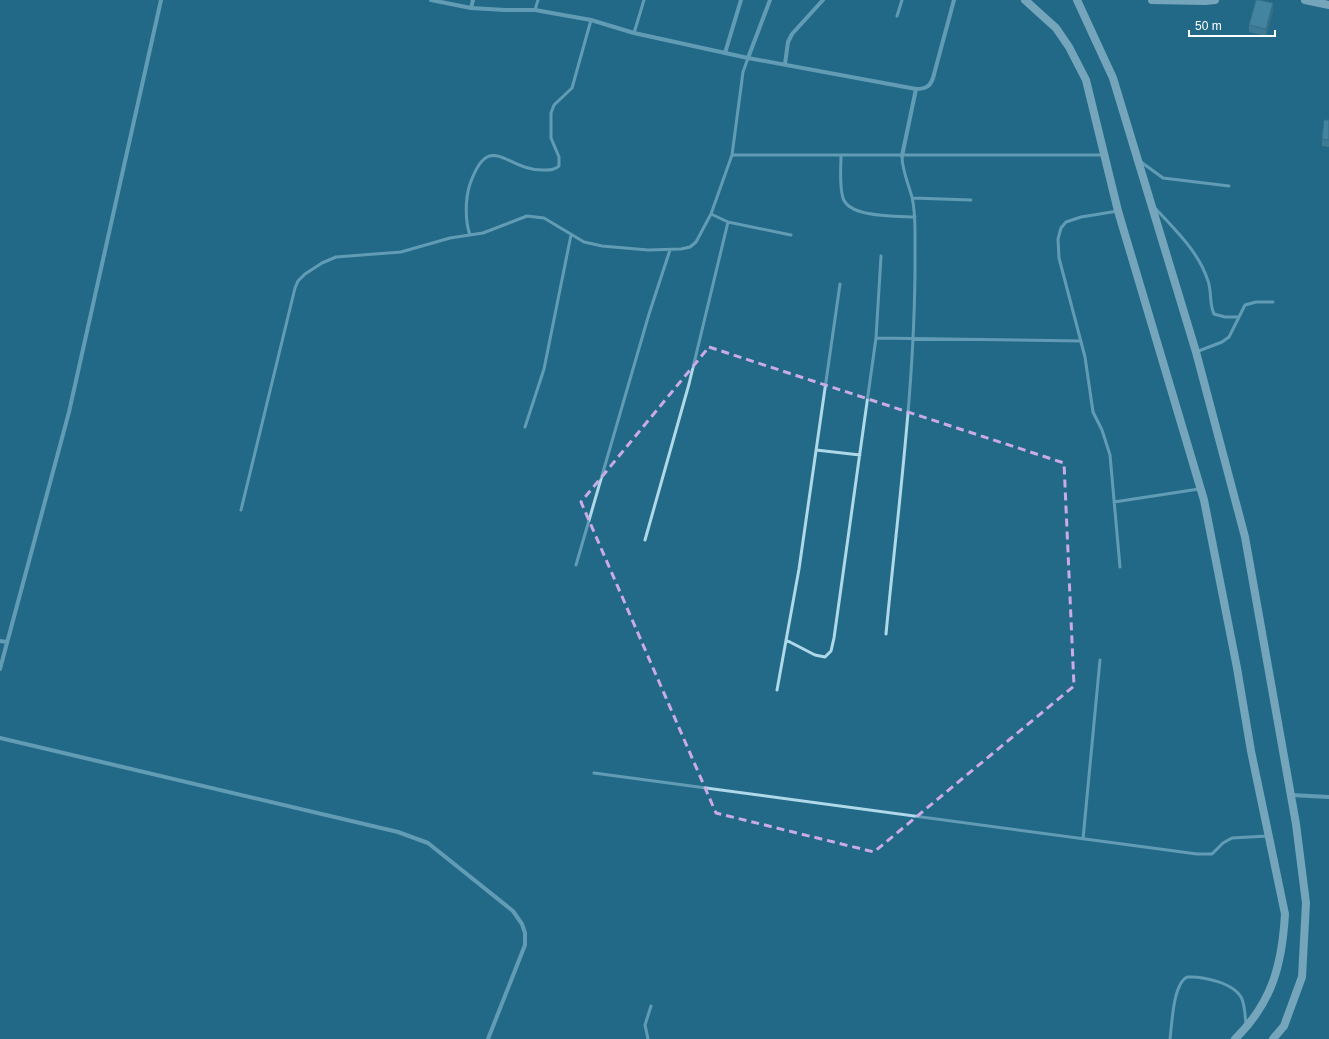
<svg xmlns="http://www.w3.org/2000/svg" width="1329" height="1039" font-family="Arial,sans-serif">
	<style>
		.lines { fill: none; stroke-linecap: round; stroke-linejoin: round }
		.lane { stroke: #afd8e9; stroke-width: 3 }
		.street { stroke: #afd8e9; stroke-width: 4 }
		.secondary { stroke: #d9eef8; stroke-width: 8 }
		.wall { fill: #5d8fa3 }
		.shaded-wall { fill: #4c7485 }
		.building { fill: #6ca6be; stroke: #4c7485 }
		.marked { fill: none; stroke: #caabe5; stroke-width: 3; stroke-dasharray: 8 5; stroke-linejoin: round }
	</style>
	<rect width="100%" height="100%" fill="#236988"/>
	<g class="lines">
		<path class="lane" d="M535,10L538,0
			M897,16L902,0
			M634,33L644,0
			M732,155H1103
			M841,155C841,168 839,185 843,198C849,218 897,216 915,217
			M1141,162L1163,178L1229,186
			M912,198L971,200
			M1156,209C1175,230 1199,252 1208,281C1212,292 1209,304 1214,314L1225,317H1238
			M1118,211L1081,217L1066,222L1061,228L1058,239L1059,258L1085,357L1093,412L1102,430L1110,455L1120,567
			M711,214L728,222L791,235
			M470,235C465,221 465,199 470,184C490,128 506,172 545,170C550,170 555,170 559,166V157L551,138V113L554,105L572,88L591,20
			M876,338L1081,341
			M1196,352L1222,342L1229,337L1245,305L1256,302H1273
			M525,427L544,369L571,235
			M816,450L860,455
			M1114,502L1199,489
			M241,510L295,288L298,281L305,274L322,263L336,257L401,252L450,238L483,233L527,216L544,218L584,242L602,246L648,250L681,249L690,247L696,242L711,214L732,155L743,72L748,58
			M645,540L689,384L728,222
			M576,565L649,314L670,250
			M886,634C898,507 916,379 915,251C915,233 916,214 912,197C908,183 902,170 902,156
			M786,640L815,655L825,657L831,651L834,638L876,338L881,256
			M777,690L799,569L840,284
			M594,773L1197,854H1212L1223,843L1232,838L1268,836
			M1083,839L1100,660
			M648,1039L645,1025L651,1006
			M1170,1039C1172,1024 1173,984 1187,977C1203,976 1235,983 1242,999C1245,1007 1245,1016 1246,1024"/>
		<path class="street" d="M431,0L471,8L505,10H535L591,20L634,33L748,58L916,89C925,89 930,87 933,78L954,0
			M471,8L473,0
			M725,53L741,0
			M748,58L770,0
			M785,64L788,42L792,34L823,0
			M902,156L916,89
			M0,641L7,642
			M0,669L69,412L161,0
			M0,738L398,832L428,843L513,911L522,924L525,933V945L488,1039
			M1291,795L1329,797"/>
		<path class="secondary" d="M1025,0L1056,28L1069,47L1086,80L1118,211L1204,500L1237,668L1251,751L1285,914C1282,965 1272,1003 1235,1039
			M1077,0L1113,78L1196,352L1245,537L1296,824L1306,903L1302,977L1284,1026L1273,1039
			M1152,0L1205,1L1215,0
			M1305,0L1329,5"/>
	</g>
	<path class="wall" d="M1273,11L1266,36L1249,32V25Z
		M1329,120V147L1322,146V139Z"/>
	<path class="shaded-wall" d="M1273,3V11L1266,36V29Z"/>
	<path class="building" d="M1256,0H1259L1273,3L1266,29L1249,25Z
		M1324,120H1329V140L1322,139Z"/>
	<path d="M0 0H1329V1039H0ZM709,347L1064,463L1074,686L874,852L716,813L581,502Z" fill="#236988" fill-opacity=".55" fill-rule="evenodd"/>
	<path class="marked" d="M709,347L1064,463L1074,686L874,852L716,813L581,502Z"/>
	<path d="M1189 30v6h86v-6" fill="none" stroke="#ffffff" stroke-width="2"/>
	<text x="1195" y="30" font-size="12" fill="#ffffff" stroke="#236988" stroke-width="3" paint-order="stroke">50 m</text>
</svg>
